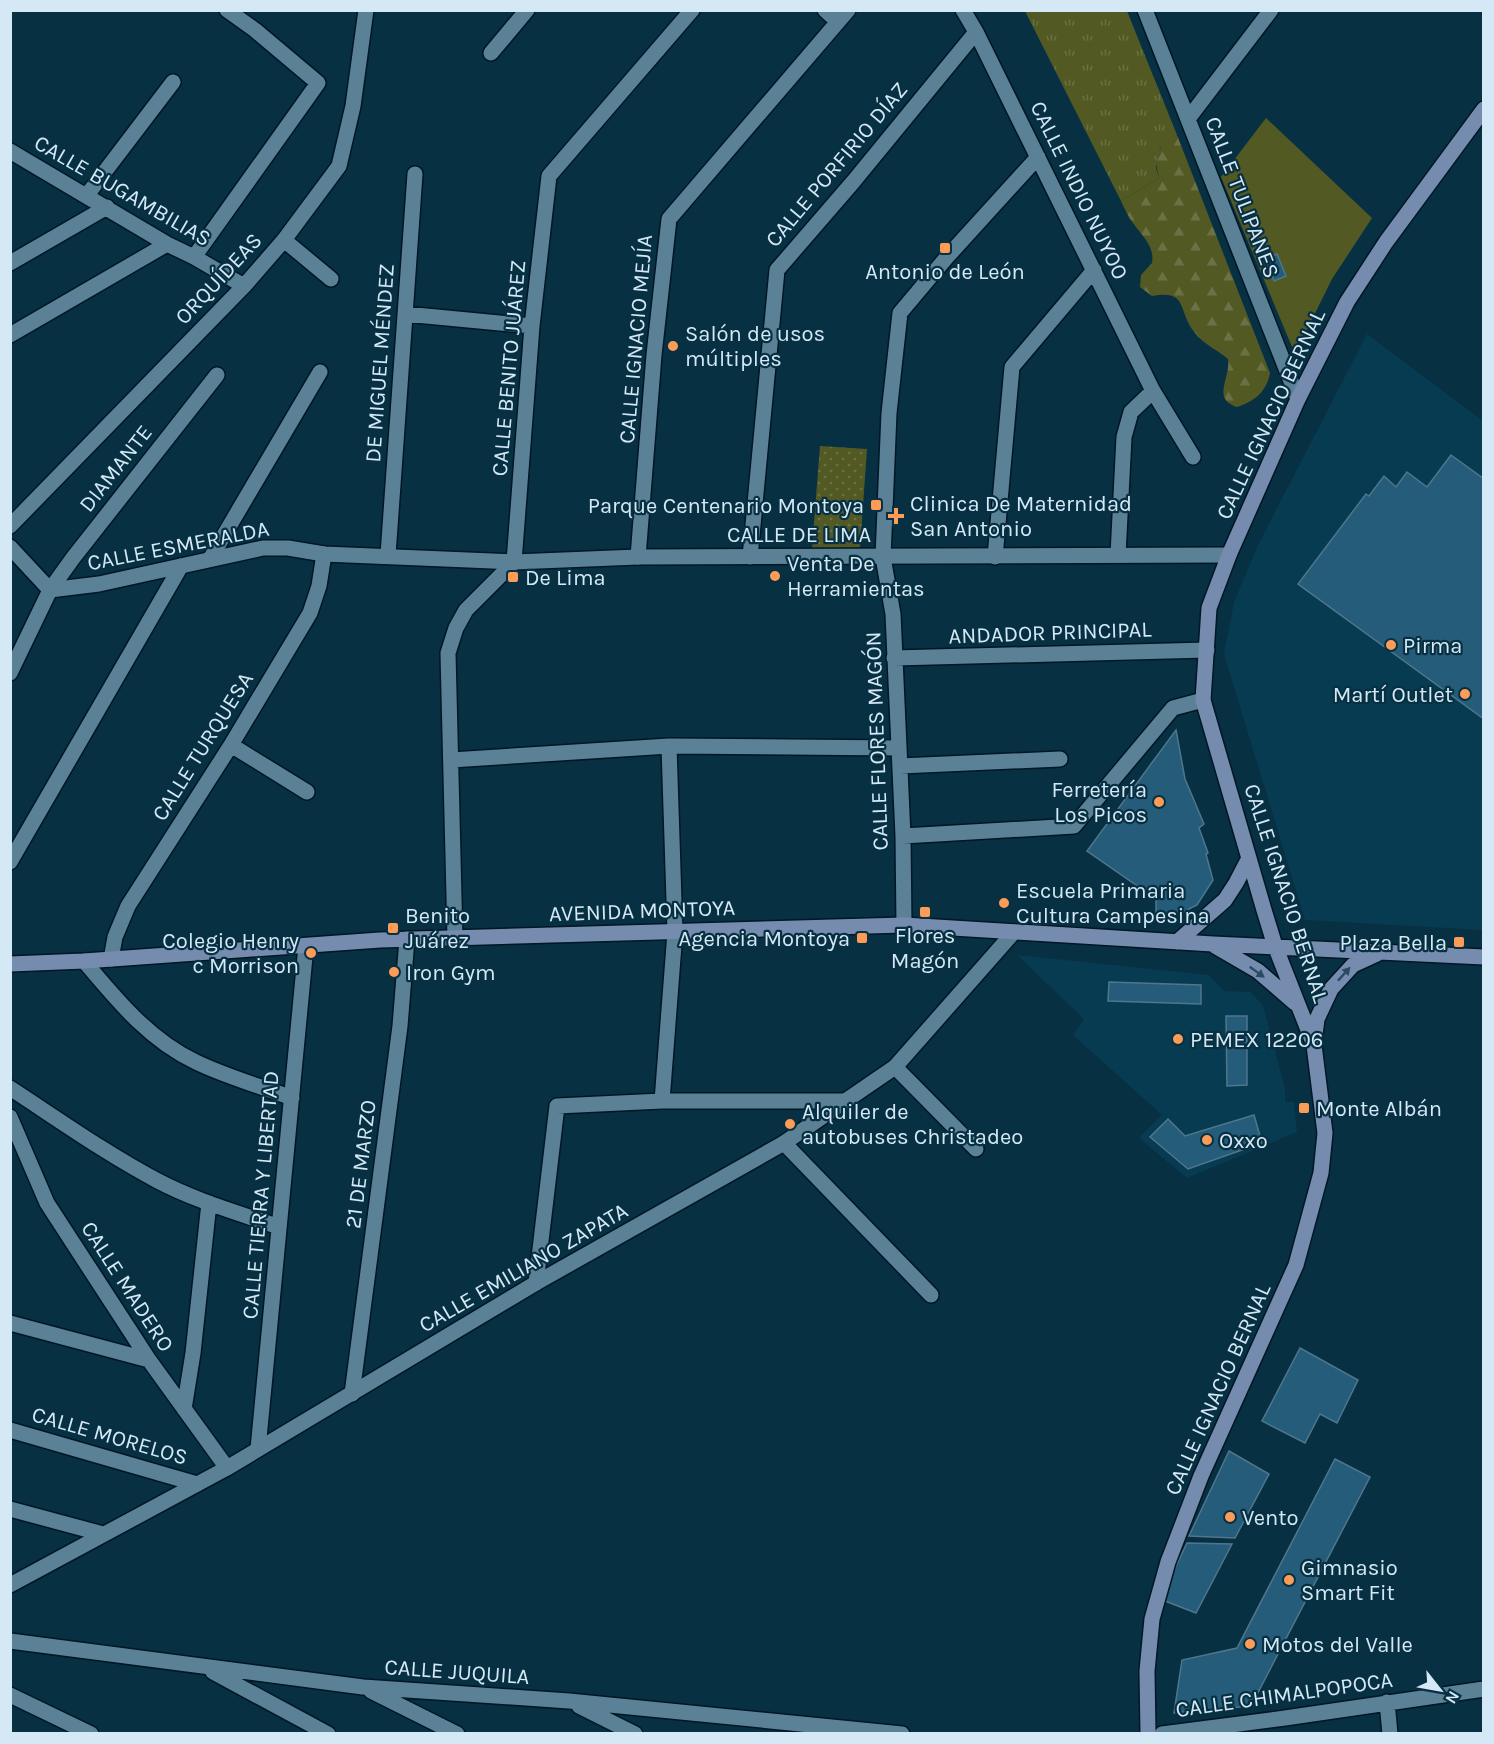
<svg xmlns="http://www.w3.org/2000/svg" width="1494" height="1744" font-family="Karla,sans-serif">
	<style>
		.built { fill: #073b51 }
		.grass { fill: url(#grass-tufts) }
		.forest { fill: url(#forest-firs) }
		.park { fill: url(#park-dots) }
		.pitch { fill: #535923 }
		.building { fill: #245c79; stroke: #50768d; stroke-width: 1.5 }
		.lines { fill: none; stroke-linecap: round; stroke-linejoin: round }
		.minor-casing { stroke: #001725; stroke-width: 18 }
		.tertiary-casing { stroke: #001725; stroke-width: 18 }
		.secondary-casing { stroke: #001725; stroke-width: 18 }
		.minor { stroke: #5b8197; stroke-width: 15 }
		.tertiary { stroke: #5b8197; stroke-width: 15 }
		.secondary { stroke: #768caf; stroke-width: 15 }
		.oneway { fill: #294c63 }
		.poi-dot { fill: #fd9c56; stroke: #083043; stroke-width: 2 }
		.labels { text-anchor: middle; stroke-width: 4.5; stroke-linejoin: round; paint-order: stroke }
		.street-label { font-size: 22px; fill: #d4e9f5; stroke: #083043 }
		.poi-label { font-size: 22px; fill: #d4e9f5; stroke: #083043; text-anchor: start }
	</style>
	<defs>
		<pattern id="grass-tufts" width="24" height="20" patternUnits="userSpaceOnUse" patternTransform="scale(1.5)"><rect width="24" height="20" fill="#535923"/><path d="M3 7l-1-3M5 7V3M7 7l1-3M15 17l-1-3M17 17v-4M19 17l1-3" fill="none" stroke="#6b7144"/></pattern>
		<pattern id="forest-firs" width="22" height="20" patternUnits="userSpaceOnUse" patternTransform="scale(1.5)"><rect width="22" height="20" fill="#535923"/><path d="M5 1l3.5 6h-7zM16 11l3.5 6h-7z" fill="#6b7144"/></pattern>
		<pattern id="park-dots" width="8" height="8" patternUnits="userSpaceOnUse" patternTransform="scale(1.5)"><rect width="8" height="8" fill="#535923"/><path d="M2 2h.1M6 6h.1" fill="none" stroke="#6b7144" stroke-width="1.8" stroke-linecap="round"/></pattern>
	</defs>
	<rect width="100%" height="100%" fill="#083043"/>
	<path class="built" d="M1367,334L1483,421V930L1305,920L1224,654L1234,602L1258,545Z
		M1017,955L1209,975L1224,991L1250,992L1263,1005L1285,1089V1102H1294L1297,1132L1187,1178L1139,1138L1162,1115L1073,1035L1084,1019Z"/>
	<path class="grass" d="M1025,11H1127L1177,135L1160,148L1156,168L1159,178L1121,201Z"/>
	<path class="forest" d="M1177,135L1270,373C1267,391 1254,402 1237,407C1211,399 1231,378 1228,359C1218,350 1203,344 1195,333C1177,311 1189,289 1152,296L1140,287L1141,275L1152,263C1155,246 1142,236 1133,223C1128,217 1125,209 1121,201L1159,178C1153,155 1157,147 1177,135Z"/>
	<path class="park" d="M820,446L867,449L860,548L812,549Z"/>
	<path class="pitch" d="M1266,118L1372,218L1332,279L1295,354L1221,177Z"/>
	<path class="building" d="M1277,254L1286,276L1274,281L1265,259Z
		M1451,455L1484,479V719L1298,584L1366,494L1369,496L1384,476L1396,487L1407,472L1427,487Z
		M1176,730L1185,779L1204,824L1199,828L1208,853L1206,854L1213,880L1197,905L1173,917L1156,918V899L1087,851Z
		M1109,982L1201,985V1004L1108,1001Z
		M1226,1016H1247V1085L1227,1086Z
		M1254,1115L1262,1143L1188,1169L1150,1137L1168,1119L1185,1136Z
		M1300,1348L1358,1380L1337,1423L1320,1414L1305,1443L1262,1421Z
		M1229,1451L1269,1474L1235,1538L1189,1536Z
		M1335,1459L1370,1477L1251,1706L1174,1713L1182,1660L1237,1648Z
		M1187,1543L1232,1544L1196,1613L1160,1599Z"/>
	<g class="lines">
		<defs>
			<path id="minor" d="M825,10L838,22
				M963,10L976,32L1153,391L1193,457
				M1145,10L1298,399
				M491,53L527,10
				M1188,119L1271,10
				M10,151L167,244L194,257L244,286
				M87,195L173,82
				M284,240L331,279
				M194,257L318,83L255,30L227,10
				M10,263L107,207
				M405,314L532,326
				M10,335L167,244
				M10,526L244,286L284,240L339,166L353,106L366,10
				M388,555L415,174
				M1118,555L1124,437L1131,412L1153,391
				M638,557L654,355L669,219L848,10
				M750,557L777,270L853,182L976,32
				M995,557L1012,367L1094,270
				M210,559L320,372
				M894,658L1207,650
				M10,673L50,590L73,558L217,375
				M231,745L307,792
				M451,760L669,746L899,748
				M900,766L1060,759
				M903,836L1074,826L1173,708L1203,700
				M10,862L181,566
				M904,925L903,836L893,614L883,557L889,413L900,313L947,257L1038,157
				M455,938L448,653L456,628L466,610L514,562L532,326L549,176L692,10
				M111,959L115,937L128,906L231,745L310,613L319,586L324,554
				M84,961C117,1000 149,1040 196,1062C227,1077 260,1086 292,1098
				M895,1067L976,1149
				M10,1088C59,1120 107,1154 158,1181C196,1201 239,1213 279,1227
				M662,1101L675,932L669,746
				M10,1117L47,1203L149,1360L227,1468
				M784,1143L931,1295
				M536,1283L557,1106L662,1101H843
				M10,1323L149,1360
				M352,1394L400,1026L407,939
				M184,1409L193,1353L209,1203
				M10,1430L197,1484
				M258,1449L306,946
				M10,1509L103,1534
				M10,1641L363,1687L569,1701L902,1734
				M213,1672L328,1734
				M371,1691L457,1734
				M10,1695L91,1734
				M1387,1702L1390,1734
				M579,1706L635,1734
				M1162,1734L1285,1718L1484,1689"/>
			<path id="tertiary" d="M10,547L50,590L99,584L263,548H288L324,554L514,562L638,557L1229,555
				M10,1585L227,1468L536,1283L784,1143L895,1067L1014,932"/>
			<path id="secondary" d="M1177,942L1225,900L1236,883L1249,858
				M1215,946L1258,971L1295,1003
				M10,964L84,961L380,940L904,925L1213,944L1484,957
				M1314,1043L1317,1019L1331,989L1353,965L1377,954
				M1148,1734L1147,1671L1152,1619L1168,1562L1201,1476L1296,1265L1321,1173L1325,1133L1314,1045L1275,946L1264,910L1203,700L1209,608L1229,555L1298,399L1347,302L1386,242L1484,109"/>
		</defs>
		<use href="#minor" class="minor-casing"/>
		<use href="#tertiary" class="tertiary-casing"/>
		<use href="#secondary" class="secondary-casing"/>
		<use href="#minor" class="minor"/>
		<use href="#tertiary" class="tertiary"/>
		<use href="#secondary" class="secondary"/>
	</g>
	<defs><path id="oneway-solid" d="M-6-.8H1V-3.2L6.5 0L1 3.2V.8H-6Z" transform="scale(1.5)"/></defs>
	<g class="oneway">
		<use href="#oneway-solid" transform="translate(1257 972) rotate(36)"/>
		<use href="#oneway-solid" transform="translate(1344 974) rotate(-48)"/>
	</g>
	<g class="poi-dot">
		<rect x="939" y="242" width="12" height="12" rx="3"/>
		<circle cx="673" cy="346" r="6"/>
		<rect x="870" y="499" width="12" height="12" rx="3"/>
		<path d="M893 507h6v6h6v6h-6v6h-6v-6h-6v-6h6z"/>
		<circle cx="775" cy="576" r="6"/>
		<rect x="507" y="571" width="12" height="12" rx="3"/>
		<circle cx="1391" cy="645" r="6"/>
		<circle cx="1465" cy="694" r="6"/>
		<circle cx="1159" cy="802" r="6"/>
		<circle cx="1004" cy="903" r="6"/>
		<rect x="919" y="906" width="12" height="12" rx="3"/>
		<rect x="387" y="922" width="12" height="12" rx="3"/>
		<rect x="856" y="932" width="12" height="12" rx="3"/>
		<rect x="1453" y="936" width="12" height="12" rx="3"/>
		<circle cx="311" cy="953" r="6"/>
		<circle cx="394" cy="972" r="6"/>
		<circle cx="1178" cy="1039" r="6"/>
		<rect x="1298" y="1102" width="12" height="12" rx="3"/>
		<circle cx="790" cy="1124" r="6"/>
		<circle cx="1207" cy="1140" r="6"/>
		<circle cx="1230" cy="1517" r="6"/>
		<circle cx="1289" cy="1580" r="6"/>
		<circle cx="1250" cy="1644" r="6"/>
	</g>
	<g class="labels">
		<g class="street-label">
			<text transform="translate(836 164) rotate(-50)" y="8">CALLE PORFIRIO DÍAZ</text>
			<text transform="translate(123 190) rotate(30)" y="8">CALLE BUGAMBILIAS</text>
			<text transform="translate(1080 190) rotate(64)" y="8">CALLE INDIO NUYOO</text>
			<text transform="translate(1243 197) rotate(69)" y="8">CALLE TULIPANES</text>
			<text transform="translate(218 278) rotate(-47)" y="8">ORQUÍDEAS</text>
			<text transform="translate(635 339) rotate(-85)" y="8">CALLE IGNACIO MEJÍA</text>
			<text transform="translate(379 363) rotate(-86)" y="8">DE MIGUEL MÉNDEZ</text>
			<text transform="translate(508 368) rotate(-85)" y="8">CALLE BENITO JUÁREZ</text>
			<text transform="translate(1270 414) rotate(-65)" y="8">CALLE IGNACIO BERNAL</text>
			<text transform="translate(115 468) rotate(-52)" y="8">DIAMANTE</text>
			<text x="799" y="542">CALLE DE LIMA</text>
			<text transform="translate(178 545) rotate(-11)" y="8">CALLE ESMERALDA</text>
			<text transform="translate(1050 632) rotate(-2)" y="8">ANDADOR PRINCIPAL</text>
			<text transform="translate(876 741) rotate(-92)" y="8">CALLE FLORES MAGÓN</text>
			<text transform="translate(202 746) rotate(-58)" y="8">CALLE TURQUESA</text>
			<text transform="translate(1287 893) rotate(72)" y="8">CALLE IGNACIO BERNAL</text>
			<text transform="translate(642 910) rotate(-2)" y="8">AVENIDA MONTOYA</text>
			<text transform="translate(360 1164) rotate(-83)" y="8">21 DE MARZO</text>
			<text transform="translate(260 1195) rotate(-85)" y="8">CALLE TIERRA Y LIBERTAD</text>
			<text transform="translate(523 1267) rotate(-30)" y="8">CALLE EMILIANO ZAPATA</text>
			<text transform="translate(128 1286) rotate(57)" y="8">CALLE MADERO</text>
			<text transform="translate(1217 1389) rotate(-66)" y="8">CALLE IGNACIO BERNAL</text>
			<text transform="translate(110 1435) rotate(16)" y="8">CALLE MORELOS</text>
			<text transform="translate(457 1671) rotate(4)" y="8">CALLE JUQUILA</text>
			<text transform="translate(1284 1694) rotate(-8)" y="8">CALLE CHIMALPOPOCA</text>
		</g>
		<g class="poi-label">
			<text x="945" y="279" text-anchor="middle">Antonio de León</text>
			<text x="685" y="341">Salón de usos<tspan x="685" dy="25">múltiples</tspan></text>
			<text x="910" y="511">Clinica De Maternidad<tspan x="910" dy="25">San Antonio</tspan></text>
			<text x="864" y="513" text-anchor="end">Parque Centenario Montoya</text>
			<text x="787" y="571">Venta De<tspan x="787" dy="25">Herramientas</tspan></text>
			<text x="525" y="585">De Lima</text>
			<text x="1403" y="653">Pirma</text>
			<text x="1453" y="702" text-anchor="end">Martí Outlet</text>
			<text x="1147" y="797" text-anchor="end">Ferretería<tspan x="1147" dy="25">Los Picos</tspan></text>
			<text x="1016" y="898">Escuela Primaria<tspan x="1016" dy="25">Cultura Campesina</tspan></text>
			<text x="405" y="923">Benito<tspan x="405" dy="25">Juárez</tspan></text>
			<text x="925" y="943" text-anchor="middle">Flores<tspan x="925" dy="25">Magón</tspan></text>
			<text x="850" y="946" text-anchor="end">Agencia Montoya</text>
			<text x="299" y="948" text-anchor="end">Colegio Henry<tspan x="299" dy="25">c Morrison</tspan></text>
			<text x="1447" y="950" text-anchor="end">Plaza Bella</text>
			<text x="406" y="980">Iron Gym</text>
			<text x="1190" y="1047">PEMEX 12206</text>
			<text x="1316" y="1116">Monte Albán</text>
			<text x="802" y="1119">Alquiler de<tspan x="802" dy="25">autobuses Christadeo</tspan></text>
			<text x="1219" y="1148">Oxxo</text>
			<text x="1242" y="1525">Vento</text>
			<text x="1301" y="1575">Gimnasio<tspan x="1301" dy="25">Smart Fit</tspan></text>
			<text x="1262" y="1652">Motos del Valle</text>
		</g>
	</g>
	<rect width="1494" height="1744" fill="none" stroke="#d4e9f5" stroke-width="24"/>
	<g transform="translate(1440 1690) rotate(121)" stroke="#083043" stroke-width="4.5" paint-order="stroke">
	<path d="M0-4.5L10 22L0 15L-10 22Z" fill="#d4e9f5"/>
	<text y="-9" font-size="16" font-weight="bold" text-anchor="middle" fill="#d4e9f5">N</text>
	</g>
</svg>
